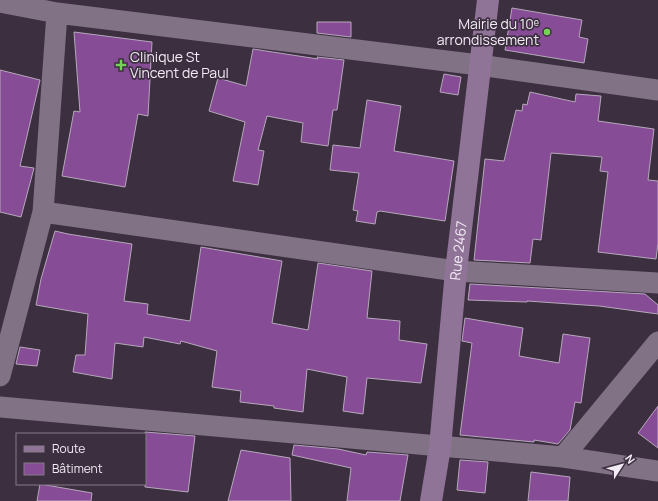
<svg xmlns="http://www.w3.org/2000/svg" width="658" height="501" font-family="Manrope,sans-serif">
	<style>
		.building { fill: #864c96; stroke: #b6a8bb }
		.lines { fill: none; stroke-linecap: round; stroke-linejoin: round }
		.street { stroke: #817385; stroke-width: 21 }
		.secondary { stroke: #907498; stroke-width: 22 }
		.poi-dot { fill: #77d259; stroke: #3c2f3f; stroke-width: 1.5 }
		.labels { text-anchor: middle; stroke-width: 3.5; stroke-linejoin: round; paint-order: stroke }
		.poi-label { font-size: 14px; fill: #f3ebf6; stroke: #3c2f3f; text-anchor: end }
		.street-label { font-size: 14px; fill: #f3ebf6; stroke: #3c2f3f }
	</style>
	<rect width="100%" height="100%" fill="#3c2f3f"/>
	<path class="building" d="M512,8L582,20L579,37L588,39L584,63L505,50Z
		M317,22H351V37L317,33Z
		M74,32L152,42L148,116L138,114L125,187L62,176L74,111L80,112Z
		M253,49L318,59L317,57L344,60L337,110H333L328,146L301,142L303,123L267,116L258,150L264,151L258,185L233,181L245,122L209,111L218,78L246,86Z
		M0,70L40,80L20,166L34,168L21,217L0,212Z
		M444,74L461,77L458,95L440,92Z
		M530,92L575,102L576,94L601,96L598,121L654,129L648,180L658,181V243L656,259L598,252L608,172L600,171L602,157L551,153L541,240L533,239L530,263L474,260L485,159L504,161L516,110L522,111L523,104L527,105Z
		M367,100L401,106L394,151L454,161L445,221L380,211L377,212L375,224L356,221L358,211L353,210L359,173L330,170L333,145L360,148Z
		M55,231L68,234L132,244L124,301L148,304L147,314L190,321L201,247L282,261L272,323L308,330L318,263L372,271L367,318L400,321L399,340L427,344L421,383L367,378L363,414L343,411L347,377L307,369L303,412L274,408V406L240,402L241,391L212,387L217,351L181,341L180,344L144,337L143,347L115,343L112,379L73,372L76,355H85L88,314L36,305L41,279Z
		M470,284L645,294L658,305V314L599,306L527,301V302L468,300Z
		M465,318L523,328L519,356L559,363L563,334L590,338L581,403L575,402L570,430L558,444L534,440V442L460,435L472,343L462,341Z
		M20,347L40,350L37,366L16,364Z
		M658,406V448L638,433Z
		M145,432L195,436L188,492L145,487Z
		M294,445L338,449L366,455L367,452L408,455L400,501H347L351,468L292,455Z
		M241,450L290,458L291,501H228Z
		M460,460L488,462L485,493L457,490Z
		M531,472L570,477L568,501H528Z
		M40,484L92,493L91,501H37Z"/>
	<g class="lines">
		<path class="street" d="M0,2L57,13L479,65L658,90
			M43,212L456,271L658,283
			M0,376L43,212L57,13
			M0,407L563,457L658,471
			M563,457L658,342"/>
		<path class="secondary" id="s1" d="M431,501L440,447L456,271L488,0"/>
	</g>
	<g class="poi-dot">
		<circle cx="547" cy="32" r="4"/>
		<path d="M119 59h4v4h4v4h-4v4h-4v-4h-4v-4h4z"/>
	</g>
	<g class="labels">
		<g class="poi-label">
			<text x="539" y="29">Mairie du 10ᵉ<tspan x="539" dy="16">arrondissement</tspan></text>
			<text x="130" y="62" text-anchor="start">Clinique St<tspan x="130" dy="16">Vincent de Paul</tspan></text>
		</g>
		<g class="street-label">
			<text dy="5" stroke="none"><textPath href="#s1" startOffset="252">Rue 2467</textPath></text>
		</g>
	</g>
	<rect x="16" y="433" width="130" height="52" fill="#3c2f3f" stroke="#857a88"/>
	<rect x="24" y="446" width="20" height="6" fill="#907498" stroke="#857a88"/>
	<text x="52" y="453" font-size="12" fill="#f3ebf6">Route</text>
	<rect x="24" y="463" width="20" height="12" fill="#864c96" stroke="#857a88"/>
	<text x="52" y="473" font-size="12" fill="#f3ebf6">Bâtiment</text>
	<g transform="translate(622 465) rotate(54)" stroke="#3c2f3f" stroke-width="3" paint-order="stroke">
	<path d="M0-3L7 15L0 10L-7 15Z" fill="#f3ebf6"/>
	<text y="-6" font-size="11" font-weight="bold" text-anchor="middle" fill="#f3ebf6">N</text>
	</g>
</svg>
